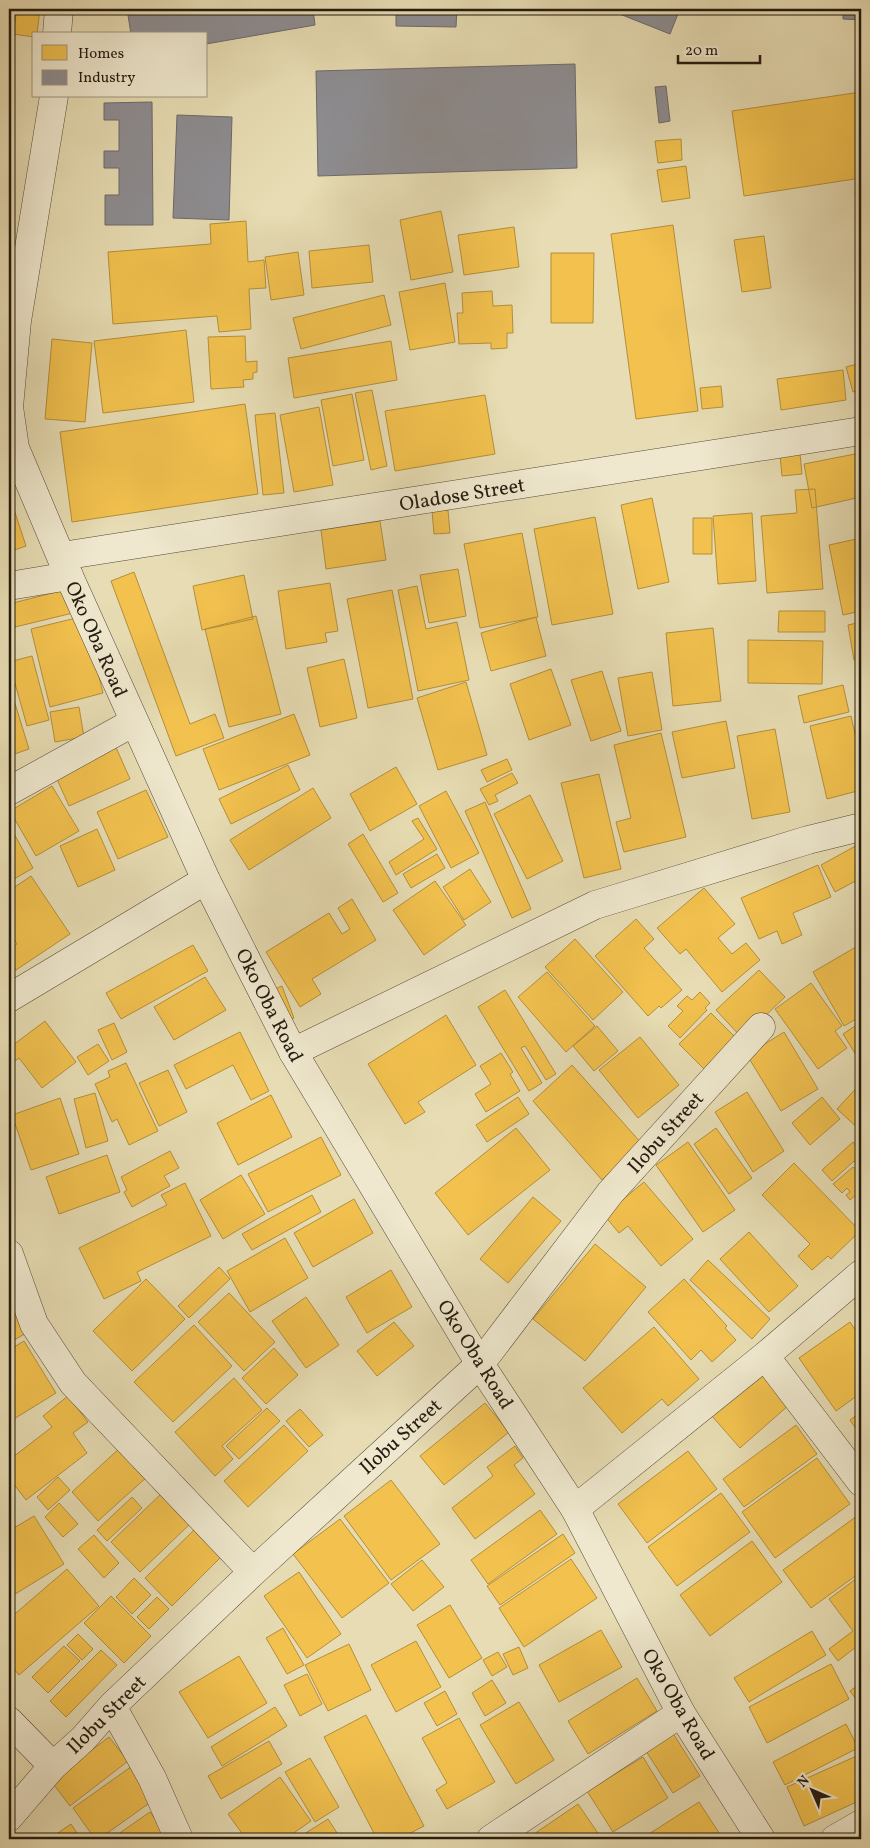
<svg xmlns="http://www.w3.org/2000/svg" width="870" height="1848" font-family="Vollkorn,serif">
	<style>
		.homes { fill: #f2c14e; stroke: #b48f3b }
		.industry { fill: #8d8d92; stroke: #6d6a6b }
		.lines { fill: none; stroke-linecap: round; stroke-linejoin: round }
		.minor-casing { stroke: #544a38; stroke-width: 29 }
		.tertiary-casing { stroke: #544a38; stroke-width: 29 }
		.minor { stroke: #efe8ce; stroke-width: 28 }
		.tertiary { stroke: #efe8ce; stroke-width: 28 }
		.labels { text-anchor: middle; stroke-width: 5; stroke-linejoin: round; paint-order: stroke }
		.street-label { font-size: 20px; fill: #231a0f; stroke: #efe8ce }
	</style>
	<rect width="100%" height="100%" fill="#e7dcb3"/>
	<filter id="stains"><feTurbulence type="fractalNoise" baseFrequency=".004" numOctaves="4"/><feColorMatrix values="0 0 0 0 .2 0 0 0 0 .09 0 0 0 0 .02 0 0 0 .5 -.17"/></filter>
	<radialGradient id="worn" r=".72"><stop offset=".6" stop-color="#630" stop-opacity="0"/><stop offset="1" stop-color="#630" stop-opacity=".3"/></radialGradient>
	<path class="homes" d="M17,9H40L37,34H34V37L13,34Z
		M861,92V178L744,196L732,111Z
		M681,139L682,160L658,163L655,141Z
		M686,166L690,198L662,202L657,170Z
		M861,191V206H857L855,192Z
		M861,207V231H859L856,208Z
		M441,211L453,272L411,280L400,220Z
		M246,221L248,262L264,260L266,288L249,289L251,329L219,332L217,316L113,324L108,252L211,244L210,224Z
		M673,225L698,411L636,419L611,234Z
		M514,227L519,267L464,275L458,235Z
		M764,236L771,288L742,292L734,240Z
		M369,245L373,282L312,288L309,251Z
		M298,252L304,295L271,300L265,257Z
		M551,253H594L593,323H551Z
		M445,283L455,342L410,350L399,292Z
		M492,291L493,306L512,305L513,333H507V348L491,349V343L459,344L457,313H463L462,293Z
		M384,295L391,325L301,349L293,318Z
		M186,330L194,402L103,413L94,341Z
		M245,336L246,362L257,361V372L253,373V379L243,380L244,387L211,389L208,337Z
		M52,339L92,343L85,422L45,419Z
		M391,341L397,380L294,398L288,358Z
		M861,363V390L853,392L846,367Z
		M843,370L846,400L781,410L777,379Z
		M721,386L723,407L702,409L700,388Z
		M372,390L387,466L371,470L355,393Z
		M352,394L364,460L333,466L321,400Z
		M485,395L495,454L395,471L385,411Z
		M245,404L258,494L72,522L60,432Z
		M319,407L333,485L294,492L280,415Z
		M275,413L284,493L263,495L255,415Z
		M800,453L802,474L782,476L780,455Z
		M860,453L861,497L812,508L804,464Z
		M815,489L823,589L767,593L761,516L797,513L795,490Z
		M9,494L26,546L9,552Z
		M652,498L669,582L638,589L621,505Z
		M448,510L450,533L434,534L432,511Z
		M752,513L756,581L718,584L713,516Z
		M595,517L613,614L552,625L534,529Z
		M693,518H712V554H693Z
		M380,521L386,560L326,569L321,530Z
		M522,533L538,617L480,628L464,544Z
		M861,538V611L843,615L829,545Z
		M458,569L466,616L429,623L420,575Z
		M134,572L190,724L215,714L224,738L176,756L111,581Z
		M244,575L253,619L202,630L193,586Z
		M330,583L338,631L325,633L327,642L286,649L278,591Z
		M417,586L426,629L457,622L469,680L418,691L398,590Z
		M72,588L77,612L15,627L9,604Z
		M392,590L413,699L368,708L347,599Z
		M9,606L14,632L9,633Z
		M779,611H825V632H778Z
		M84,616L103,693L50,707L31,629Z
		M256,616L281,714L229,727L205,629Z
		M536,617L546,656L491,671L481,633Z
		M861,622V659L854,660L848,625Z
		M713,628L721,701L673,706L666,633Z
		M748,640L823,641L822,684L748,683Z
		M32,656L49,720L27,726L9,662Z
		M344,659L357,718L320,727L307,668Z
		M551,669L571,725L529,740L510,684Z
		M602,671L621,731L591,741L571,680Z
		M652,672L662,730L628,736L618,678Z
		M466,682L487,755L438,770L417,698Z
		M9,684L29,749L9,756Z
		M843,685L849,712L804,723L798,696Z
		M79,707L84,737L55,742L50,712Z
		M294,714L310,755L219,790L203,749Z
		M851,716L861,760V790L827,799L810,726Z
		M726,721L735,768L682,778L672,732Z
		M775,729L790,812L752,819L737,736Z
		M661,733L686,837L624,852L616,822L631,818L614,745Z
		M114,743L130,779L69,806L53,770Z
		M507,759L512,770L487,782L481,770Z
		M288,765L300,790L231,824L219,799Z
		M396,767L417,804L370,831L350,794Z
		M512,773L518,783L495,795L498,801L489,805L480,789Z
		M599,774L621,869L584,878L561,783Z
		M52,786L79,831L36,856L10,811Z
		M313,788L331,818L249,870L230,840Z
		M146,790L168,837L118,859L97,812Z
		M446,791L479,853L451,868L419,806Z
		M530,795L563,861L527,879L494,814Z
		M485,802L531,909L512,918L465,811Z
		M418,818L437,849L396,875L389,862L424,839L412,821Z
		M97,829L115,870L78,887L60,846Z
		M12,830L33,868L9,882V831Z
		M363,834L398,893L383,902L348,844Z
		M861,843V878L835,892L821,865Z
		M437,854L445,868L411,888L403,874Z
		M818,865L831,897L793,913L802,935L782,944L777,931L759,939L741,898Z
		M470,869L491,902L464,920L443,887Z
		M31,876L70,934L16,970L9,960V950L17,944L9,931V891Z
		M435,881L466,925L424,955L393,910Z
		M704,888L735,924L718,938L732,954L746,943L760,960L722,992L686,949L680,954L657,928Z
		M352,899L376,940L312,979L321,994L300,1007L266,952L329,913L342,934L350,929L338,908Z
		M636,919L654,939L644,948L682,990L661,1008L659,1006L648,1016L595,956Z
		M575,939L623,992L593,1020L545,967Z
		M861,944V1016L844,1026L813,972Z
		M193,945L208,971L121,1019L106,993Z
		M759,970L785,997L742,1038L716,1010Z
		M547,972L595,1026L566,1052L518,997Z
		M205,977L226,1010L174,1040L154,1007Z
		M811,983L842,1026L835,1031L847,1048L818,1069L775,1009Z
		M282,986L294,1018L279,1024L267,992Z
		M505,990L556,1074L546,1080L525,1046L521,1048L542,1083L529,1091L478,1007Z
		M700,992L710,1003L705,1008L707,1010L680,1038L668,1026L683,1011L677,1006L687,996L692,1000Z
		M711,1013L736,1038L705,1070L679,1044Z
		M446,1015L476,1065L418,1102L425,1112L405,1124L368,1064Z
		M45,1021L76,1062L42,1088L19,1058L9,1066V1048Z
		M861,1022V1063L843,1034Z
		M114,1023L127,1052L112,1060L98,1030Z
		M597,1026L618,1051L594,1071L573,1046Z
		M240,1032L269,1091L251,1100L233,1065L186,1089L174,1065Z
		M784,1032L818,1089L781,1111L747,1055Z
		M640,1037L679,1085L638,1118L599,1070Z
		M98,1044L109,1061L88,1075L77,1057Z
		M501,1053L513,1072L510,1074L520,1091L486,1112L475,1094L491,1084L480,1066Z
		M126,1063L158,1131L129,1145L117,1119L112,1122L95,1084L110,1077L108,1071Z
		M572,1065L642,1144L602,1180L533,1101Z
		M168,1070L187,1112L159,1126L139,1083Z
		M861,1083V1131L837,1109Z
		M747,1092L784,1151L753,1172L715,1112Z
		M95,1093L108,1141L86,1148L74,1099Z
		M271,1095L292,1137L238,1165L217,1123Z
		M518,1097L529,1114L487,1142L476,1125Z
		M822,1097L840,1119L810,1145L792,1123Z
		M60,1098L79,1154L31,1170L12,1115Z
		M516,1128L550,1170L468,1235L435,1193Z
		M716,1128L752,1178L729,1194L694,1144Z
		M321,1137L341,1175L268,1212L248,1174Z
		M688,1142L735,1210L703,1232L656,1165Z
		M853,1142L861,1151V1199L857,1194L850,1200L846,1195L850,1192L847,1188L842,1193L833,1184L853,1167L857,1170L859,1167L854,1161L832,1181L822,1170Z
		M170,1151L179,1168L164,1176L170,1186L132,1207L124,1192L127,1190L121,1177Z
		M107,1155L120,1192L59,1214L46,1177Z
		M794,1163L860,1231L831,1259L828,1256L812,1270L798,1256L810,1244L762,1195Z
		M241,1175L265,1214L223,1239L200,1200Z
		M644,1182L693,1239L661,1266L628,1226L619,1233L604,1215Z
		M185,1183L211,1236L137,1272L141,1281L104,1299L79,1248L167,1205L161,1195Z
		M312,1195L321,1212L252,1250L242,1234Z
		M533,1197L561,1221L508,1283L480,1259Z
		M354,1199L373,1233L313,1267L294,1233Z
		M749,1232L798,1286L769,1312L720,1259Z
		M285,1238L308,1278L250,1312L227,1271Z
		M595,1244L646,1287L585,1361L533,1319Z
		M708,1260L770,1319L752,1339L690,1280Z
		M219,1267L230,1279L189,1318L178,1306Z
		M391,1270L412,1307L367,1333L346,1297Z
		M146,1279L185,1319L132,1371L93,1331Z
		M684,1279L727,1326L725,1328L736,1340L712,1362L701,1350L691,1360L648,1312Z
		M229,1293L275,1342L244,1371L198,1322Z
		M9,1296L28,1332L9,1343Z
		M306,1297L339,1345L306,1368L272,1321Z
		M394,1322L414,1346L377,1376L357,1351Z
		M850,1322L861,1338V1393L836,1411L799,1358Z
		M194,1325L232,1366L173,1422L134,1382Z
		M654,1327L699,1379L668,1406L662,1399L622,1433L583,1388Z
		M24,1341L56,1393L9,1422V1365L11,1363L9,1350Z
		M274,1348L298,1375L266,1404L242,1378Z
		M760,1373L789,1405L740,1448L712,1416Z
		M234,1378L262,1410L222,1446L233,1459L215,1476L175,1432Z
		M68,1396L88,1422L73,1433L87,1453L26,1500L9,1478V1460L52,1427L43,1416Z
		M485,1403L509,1432L444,1485L420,1456Z
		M267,1408L280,1421L239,1459L226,1446Z
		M300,1409L323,1435L309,1447L286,1421Z
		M861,1412V1436L850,1420Z
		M284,1425L308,1451L248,1507L224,1481Z
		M796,1425L817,1454L744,1507L723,1479Z
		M515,1446L523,1458L514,1465L535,1494L475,1539L452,1508L493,1476L487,1467Z
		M121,1447L148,1476L98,1521L72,1492Z
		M688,1451L717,1489L647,1543L618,1504Z
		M817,1458L850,1504L775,1558L742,1512Z
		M58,1477L70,1490L48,1510L37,1497Z
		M391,1480L440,1544L391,1580L344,1516Z
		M163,1492L192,1522L140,1572L111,1542Z
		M721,1493L750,1532L677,1586L648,1547Z
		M132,1497L142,1508L107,1541L97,1530Z
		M59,1503L78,1524L63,1537L45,1517Z
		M540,1510L557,1534L488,1584L471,1560Z
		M861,1513V1572L811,1608L783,1570Z
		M34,1516L64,1564L12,1596L9,1590V1531Z
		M340,1519L389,1583L342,1618L293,1554Z
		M194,1530L221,1557L172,1606L145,1578Z
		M563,1534L575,1553L500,1605L487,1586Z
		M94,1535L119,1563L104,1578L78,1549Z
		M752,1541L782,1582L710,1636L680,1595Z
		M571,1559L597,1598L524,1647L499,1608Z
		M422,1560L444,1587L413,1611L391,1584Z
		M67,1569L99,1606L19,1675L9,1663V1619Z
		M299,1572L341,1634L307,1658L264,1596Z
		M861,1575V1643L838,1661L829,1649L853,1631L829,1599Z
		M134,1578L151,1595L132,1614L116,1597Z
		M111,1596L151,1636L124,1663L84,1623Z
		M157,1597L169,1609L149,1629L137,1617Z
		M450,1605L482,1658L449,1678L417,1625Z
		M283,1628L304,1665L287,1674L266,1638Z
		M601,1630L622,1667L559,1702L539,1665Z
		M812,1631L826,1655L749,1702L734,1678Z
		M78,1634L93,1649L82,1660L67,1645Z
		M416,1641L441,1687L396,1712L371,1665Z
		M349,1644L371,1690L328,1711L305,1665Z
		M64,1646L80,1661L48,1693L32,1677Z
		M519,1647L528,1668L513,1675L503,1654Z
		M101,1650L117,1665L66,1717L50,1701Z
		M498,1652L507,1667L492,1676L483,1660Z
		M239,1656L267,1703L208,1738L179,1692Z
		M831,1664L849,1699L767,1743L749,1707Z
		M307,1674L322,1704L300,1716L284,1685Z
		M637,1678L657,1711L588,1754L568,1721Z
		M492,1680L506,1703L485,1716L472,1693Z
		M861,1683V1706L850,1691Z
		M445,1691L457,1714L437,1726L424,1703Z
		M519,1702L554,1760L516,1784L480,1725Z
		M275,1707L287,1726L222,1766L211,1747Z
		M366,1715L424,1826L399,1839H377L324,1737Z
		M459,1718L495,1782L447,1809L436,1790L447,1783L422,1738Z
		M846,1724L858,1748L785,1785L773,1762Z
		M669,1727L700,1776L673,1793L642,1745Z
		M109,1737L128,1761L70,1806L51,1781Z
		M269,1741L282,1764L221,1799L208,1776Z
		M861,1754V1800L804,1826L787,1787Z
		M643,1757L668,1798L613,1832L587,1791Z
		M310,1758L339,1807L315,1822L285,1772Z
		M132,1766L155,1799L99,1839H95L73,1808Z
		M280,1777L311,1821L285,1839H246L228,1814Z
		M699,1802L723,1839H641Z
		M578,1804L602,1839H533L531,1836Z
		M150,1812L169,1839H111Z
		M328,1819L341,1839H296Z
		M71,1824L81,1839H49Z"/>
	<path class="industry" d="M127,9H313L315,25L206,44V34H131Z
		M396,9H457L456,27L396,26Z
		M607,9H680L670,34Z
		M843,9H861V20L843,19Z
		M575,64L577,168L318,176L316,71Z
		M666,86L670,121L659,123L655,87Z
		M152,102L153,225H105V195H119V168H104V151H119V120H104V103Z
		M177,115L232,117L229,220L173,218Z"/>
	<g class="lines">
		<defs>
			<path id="minor" d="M62,556L861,431
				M9,586L69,576
				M9,791L134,722
				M9,998L206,880
				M293,1052L595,905L808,840L861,827
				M9,1254L34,1324L73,1383L253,1572
				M765,1356L861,1482
				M575,1509L765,1356L861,1274
				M112,1706L152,1778L179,1839
				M9,1721L53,1766
				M9,1817L53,1766L83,1739L112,1706L253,1572L480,1364L610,1193L761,1027
				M491,1839L681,1713
				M835,1839L861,1824"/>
			<path id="tertiary" d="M57,34L59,9
				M54,96L17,321L9,407L15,448L69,576L206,880L293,1052L480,1364L575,1509L681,1713L761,1839"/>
		</defs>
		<use href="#minor" class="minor-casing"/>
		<use href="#tertiary" class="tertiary-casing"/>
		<use href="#minor" class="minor"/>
		<use href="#tertiary" class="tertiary"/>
	</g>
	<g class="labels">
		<g class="street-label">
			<text transform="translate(462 494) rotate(-9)" y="7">Oladose Street</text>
			<text transform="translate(97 639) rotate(66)" y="7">Oko Oba Road</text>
			<text transform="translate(270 1005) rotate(63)" y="7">Oko Oba Road</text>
			<text transform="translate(665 1132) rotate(-48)" y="7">Ilobu Street</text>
			<text transform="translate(476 1354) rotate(58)" y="7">Oko Oba Road</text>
			<text transform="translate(400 1436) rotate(-42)" y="7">Ilobu Street</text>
			<text transform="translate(679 1704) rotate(60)" y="7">Oko Oba Road</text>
			<text transform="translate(106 1714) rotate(-45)" y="7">Ilobu Street</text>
		</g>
	</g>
	<rect width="870" height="1848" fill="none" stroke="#e7dcb3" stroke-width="30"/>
	<rect x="10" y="10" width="850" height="1828" fill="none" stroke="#231a0f" stroke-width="2.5"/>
	<rect x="15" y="15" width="840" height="1818" fill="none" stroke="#231a0f"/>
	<rect x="32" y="32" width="175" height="65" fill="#efe8ce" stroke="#9d9682"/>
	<rect x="42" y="45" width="25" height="15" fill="#f2c14e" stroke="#9d9682"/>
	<text x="78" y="58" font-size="15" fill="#231a0f">Homes</text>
	<rect x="42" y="70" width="25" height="15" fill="#8d8d92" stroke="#9d9682"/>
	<text x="78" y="82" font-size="15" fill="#231a0f">Industry</text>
	<g transform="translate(812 1790) rotate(315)" stroke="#efe8ce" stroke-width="4" paint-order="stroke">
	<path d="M0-4L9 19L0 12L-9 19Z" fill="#231a0f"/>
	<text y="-8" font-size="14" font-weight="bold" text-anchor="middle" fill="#231a0f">N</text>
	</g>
	<path d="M678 55v8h82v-8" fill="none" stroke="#231a0f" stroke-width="2.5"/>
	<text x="685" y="55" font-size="15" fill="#231a0f" stroke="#efe8ce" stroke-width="4" paint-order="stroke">20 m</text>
	<rect width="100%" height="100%" filter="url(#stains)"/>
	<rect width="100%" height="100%" fill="url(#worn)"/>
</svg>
